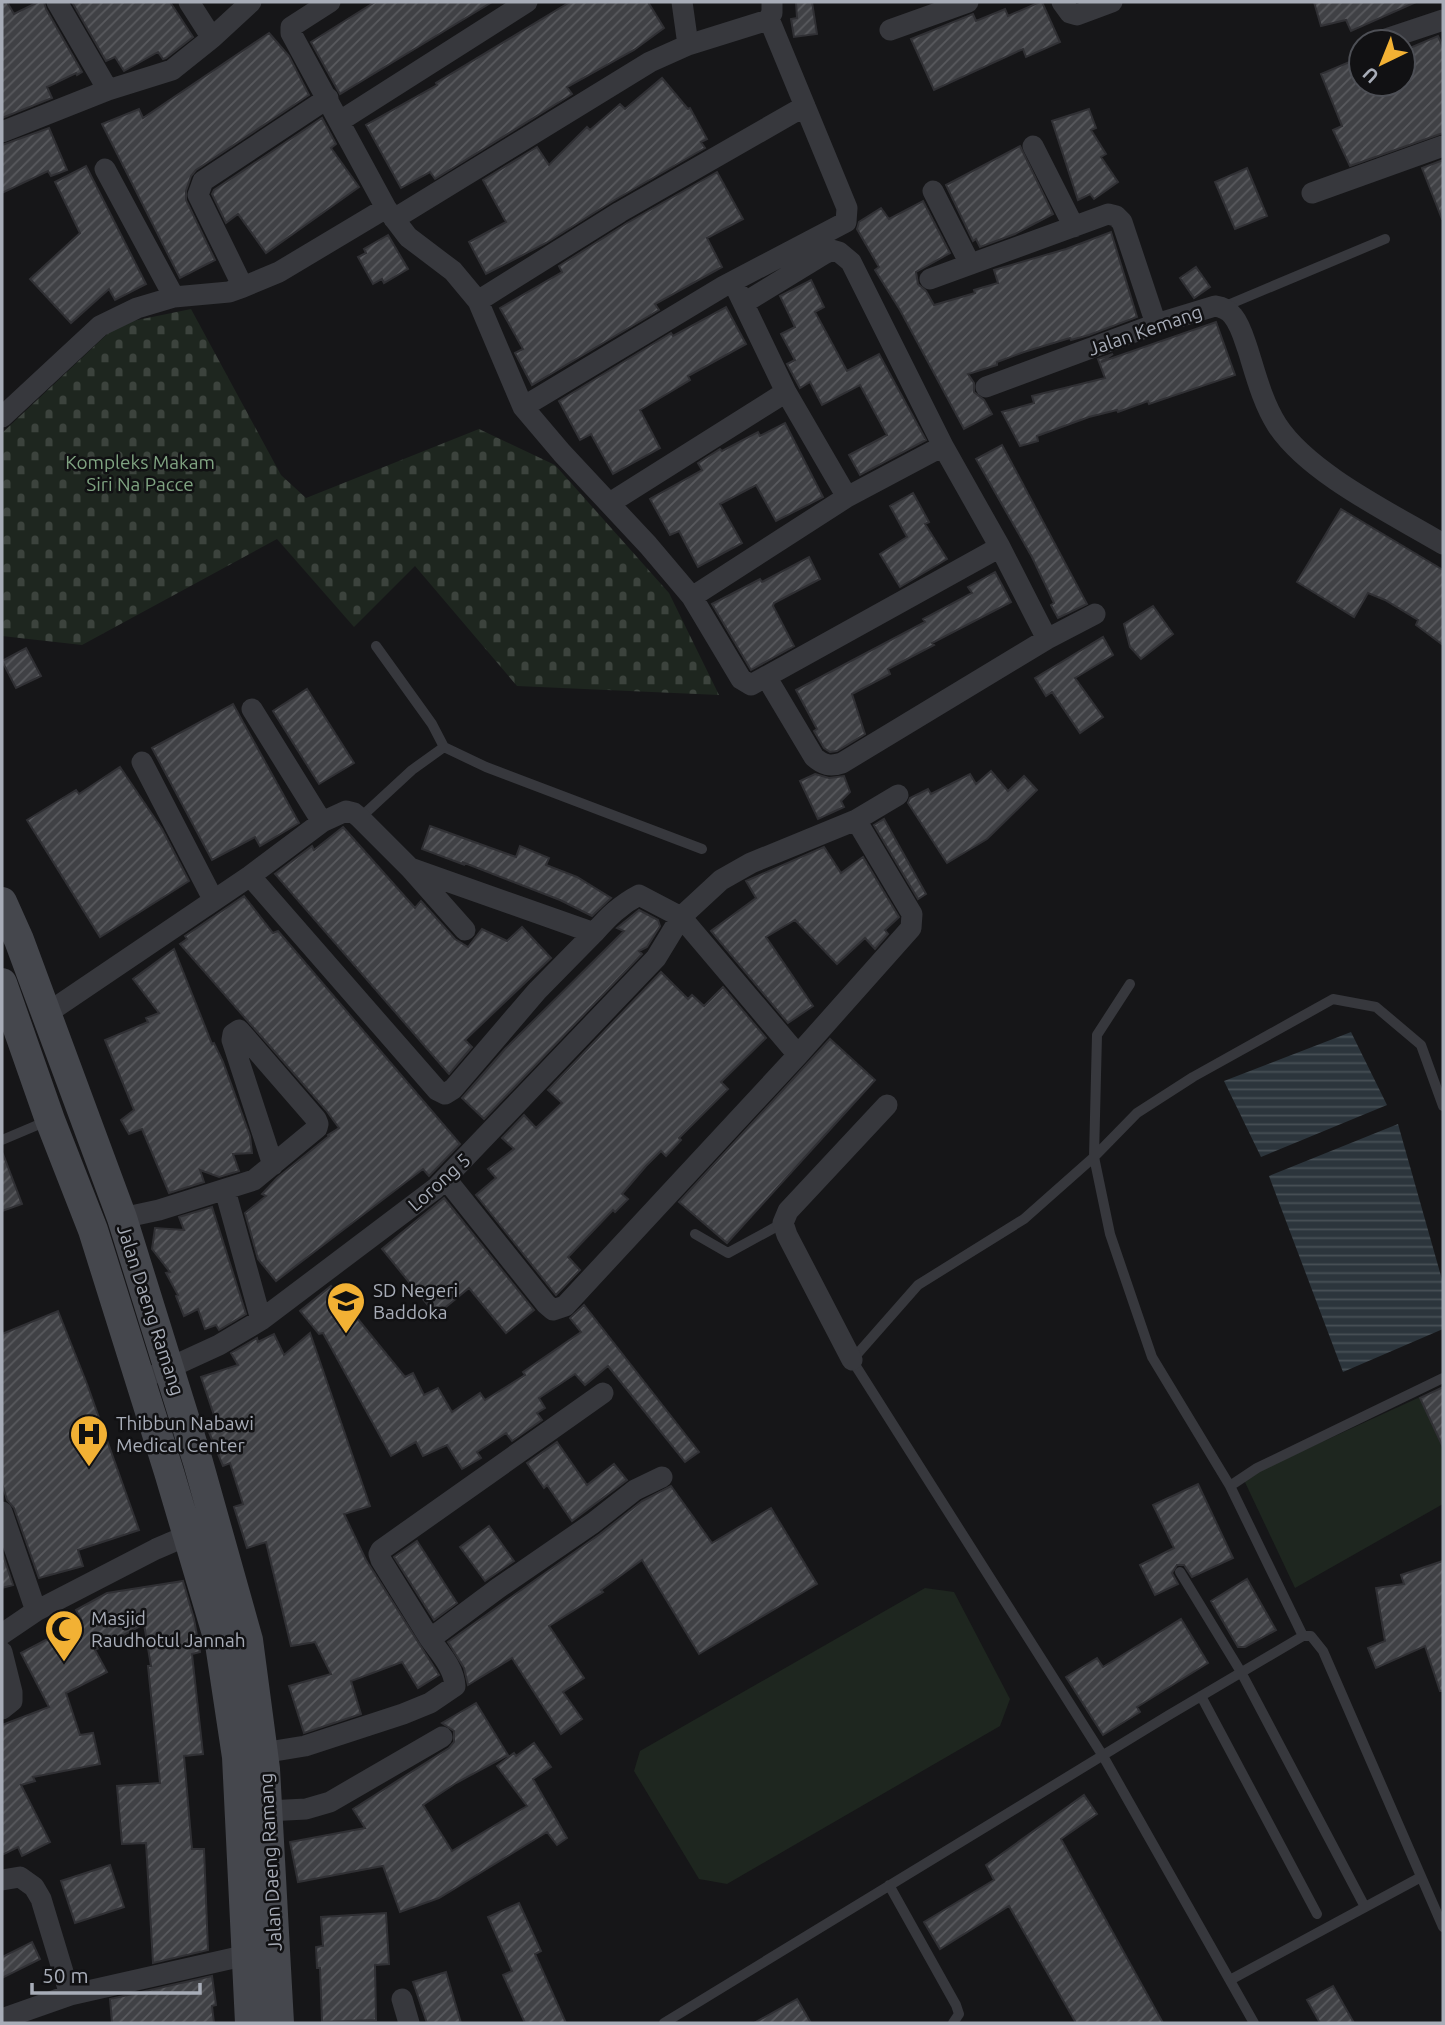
<svg xmlns="http://www.w3.org/2000/svg" width="1445" height="2025" font-family="Ubuntu,sans-serif">
	<style>
		.cemetery { fill: url(#cemetery-stones) }
		.garden { fill: #1e261f }
		.water { fill: url(#water-rules) }
		.building { fill: url(#building-hatch); stroke: #303034; stroke-width: 2 }
		.lines { fill: none; stroke-linecap: round; stroke-linejoin: round }
		.service { stroke: #37383d; stroke-width: 10 }
		.minor { stroke: #37383d; stroke-width: 21 }
		.secondary { stroke: #45474d; stroke-width: 30 }
		.labels { text-anchor: middle; stroke-width: 5; stroke-linejoin: round; paint-order: stroke }
		.street-label { font-size: 19px; fill: #a8adb8; stroke: #111113 }
		.park-label { font-size: 19px; fill: #7fa381; stroke: #111113 }
		.poi-label { font-size: 19px; fill: #a8adb8; stroke: #111113; text-anchor: start }
	</style>
	<defs>
		<pattern id="cemetery-stones" width="16" height="16" patternUnits="userSpaceOnUse" patternTransform="scale(1.75)"><rect width="16" height="16" fill="#1e261f"/><path d="M2 7V4a2 2 0 0 1 4 0v3zM10 15v-3a2 2 0 0 1 4 0v3z" fill="#3c433d"/></pattern>
		<pattern id="water-rules" width="6" height="5" patternUnits="userSpaceOnUse" patternTransform="scale(1.75)"><rect width="6" height="5" fill="#2c353c"/><path d="M0 2.5h6" fill="none" stroke="#485056"/></pattern>
		<pattern id="building-hatch" width="6" height="6" patternUnits="userSpaceOnUse" patternTransform="scale(1.75)"><rect width="6" height="6" fill="#404145"/><path d="M-1 1l2-2M0 6l6-6M5 7l2-2" fill="none" stroke="#595a5e"/></pattern>
	</defs>
	<rect width="100%" height="100%" fill="#161618"/>
	<path class="cemetery" d="M191,309L281,475L306,498L479,429L555,465L669,593L719,695L517,686L415,566L354,627L277,539L82,645L2,636V433L118,324Z"/>
	<path class="garden" d="M1420,1397L1443,1448V1504L1295,1588L1243,1478Z
		M925,1588L954,1592L1010,1699L1000,1726L727,1884L699,1879L634,1771L640,1751Z"/>
	<path class="water" d="M1351,1032L1387,1105L1261,1157L1224,1081Z
		M1398,1124L1443,1283V1329L1343,1372L1269,1176Z"/>
	<path class="building" d="M2,2H7L14,14L38,2H44L46,9L82,72L77,75L76,73L47,87L52,98L2,118Z
		M72,2H170L193,37L166,58L163,59L158,52L124,71L115,57L106,61Z
		M375,2H492L340,94L311,42Z
		M570,2H648L664,28L634,50L567,87L572,94L569,96L435,179L430,172L401,188L366,125L437,85L436,83Z
		M796,2H812L817,34L794,37L791,19L797,18Z
		M1040,2H1042L1060,42L1026,57L1023,49L934,90L911,39L973,14L976,21L1005,9L1008,16Z
		M1314,2H1416L1351,31L1346,20L1321,26Z
		M269,33L289,56L309,95L196,170L191,176L186,191V200L215,260L180,278L102,124L139,109L143,118Z
		M1438,36L1443,47V133L1350,166L1333,130L1342,126L1321,74L1354,60L1361,76V84H1403V51Z
		M662,78L688,109L690,108L707,139L701,142L705,148L613,201L546,243L486,274L469,242L506,222L483,180L537,147L549,165L587,127L590,130L620,104L625,109Z
		M1089,109L1096,128L1091,130L1106,154L1101,157L1118,182L1094,199L1090,194L1078,200L1052,121Z
		M322,118L336,144L331,148L359,187L266,253L238,214L226,223L212,194L214,190Z
		M49,128L67,170L51,176L48,171L2,193V145Z
		M1020,146L1053,214L1015,234L980,247L976,239L973,241L946,185Z
		M1443,160V219H1442L1422,168Z
		M86,166L146,284L115,300L109,289L71,323L30,279L80,233L55,182Z
		M1247,168L1267,216L1235,229L1215,182Z
		M717,172L743,219L707,238L722,267L655,304L659,310L532,385L515,353L523,349L500,308L562,272L559,266L627,223Z
		M923,201L950,253L916,272L918,284L926,291L934,305L975,293L974,290L998,283L994,270L1066,249L1111,232L1137,317L1089,335L1071,340L1070,338L1024,352L997,362V365L968,374L974,383V392L984,400L992,414L964,429L900,310L875,270L879,267L857,229L859,222L881,208L889,219Z
		M388,235L408,269L384,283L382,279L373,284L358,257L366,253L364,249Z
		M1196,267L1210,287L1194,298L1180,278Z
		M811,280L824,307L815,312L847,371L879,354L926,440L860,475L849,455L887,435L860,385L822,405L810,382L800,388L787,364L795,360L781,334L795,327L780,296Z
		M726,307L746,344L688,376L690,380L640,410L660,448L613,474L591,434L580,440L559,401L671,333L673,336Z
		M1216,322L1235,375L1149,404L1148,401L1118,412L1117,410L1089,417L1037,436L1038,441L1020,446L1002,412L1034,403L1032,396L1105,378L1098,359L1113,354L1101,362Z
		M785,423L823,497L776,521L756,485L720,504L742,543L698,567L679,531L670,535L650,499L702,470L698,463L720,449L722,451L758,432L760,436Z
		M1002,445L1087,604L1058,618L1051,605L1054,603L1032,557L976,459Z
		M913,493L929,522L925,524L947,559L900,587L880,554L907,537L890,506Z
		M1341,509L1443,570V645L1416,625L1418,620L1385,600L1368,593L1354,617L1297,582Z
		M809,557L820,579L774,603L773,606L794,646L751,670L712,604L760,579L762,582Z
		M995,572L1011,602L932,643L934,645L888,669L890,674L852,694L865,734L837,751L830,752L824,748L814,731L817,729L796,690L925,622L923,619L972,593L968,587Z
		M1153,606L1173,634L1141,659L1130,647L1124,624Z
		M1103,637L1113,655L1075,678L1103,717L1080,733L1052,692L1046,696L1035,678Z
		M26,648L41,676L16,688L2,661Z
		M307,689L354,763L319,784L273,711Z
		M233,704L299,823L260,846L255,837L212,860L152,748Z
		M120,767L162,829L189,881L100,937L27,820L76,790L79,794Z
		M991,771L1008,791L1024,776L1037,790L987,839L947,863L908,803L910,798L928,789L931,794L970,774L976,784Z
		M815,774L829,778L844,776L850,792L841,801L844,807L818,819L800,781Z
		M884,819L926,894L918,899L874,825Z
		M430,826L516,857L520,846L549,858L546,865L577,877L611,898L592,916L560,900L462,862L465,865L422,849Z
		M343,827L415,908L421,901L455,939L468,947L482,929L507,941L522,927L551,958L465,1040L472,1047L449,1074L275,874L312,846L314,850Z
		M824,847L841,873L863,857L899,917L885,930L888,934L875,949L865,938L837,964L795,920L766,937L813,1006L788,1023L711,931L756,898L746,881Z
		M244,896L273,933L278,931L460,1144L429,1176L423,1169L276,1281L258,1259L245,1213L266,1196L262,1194L277,1178L329,1136L328,1135L339,1128L326,1110L180,944L187,939L185,936Z
		M639,910L658,920L660,926L647,947L639,951L642,954L484,1119L462,1098L505,1049L624,931L617,928Z
		M174,949L212,1044L214,1043L223,1062L250,1136L252,1153L233,1154L239,1171L219,1177L200,1170L204,1182L169,1193L142,1129L129,1134L121,1120L134,1110L105,1040L148,1022L146,1018L159,1013L133,979Z
		M661,972L688,999L692,995L704,1006L723,987L766,1038L721,1082L728,1089L679,1138L681,1140L666,1156L661,1151L646,1166L622,1194L628,1199L615,1212L613,1210L568,1257L580,1270L556,1295L476,1195L496,1178L488,1169L514,1149L502,1138L524,1115L536,1128L562,1103L548,1090Z
		M830,1039L875,1080L727,1243L679,1202Z
		M3,1154L22,1204L2,1211V1155Z
		M444,1198L534,1310L506,1333L469,1288L436,1315L382,1249Z
		M212,1207L246,1314L219,1330L216,1325L205,1329L198,1309L184,1316L176,1296L178,1295L166,1273L170,1272L152,1249L155,1228L184,1230L179,1217Z
		M331,1286L405,1377L413,1373L424,1395L438,1388L452,1412L480,1393L485,1400L525,1375L523,1372L581,1332L570,1318L584,1305L699,1452L685,1462L608,1366L585,1385L575,1374L539,1398L545,1408L537,1413L542,1420L512,1441L506,1433L477,1452L481,1458L462,1469L447,1445L423,1456L416,1442L391,1456L323,1333L319,1334L300,1311Z
		M58,1311L87,1384L139,1530L78,1550L83,1566L39,1578L14,1508L7,1500L2,1483V1334Z
		M310,1333L370,1506L344,1514L366,1560L439,1675L418,1688L402,1662L351,1681L361,1714L304,1733L289,1686L331,1674L315,1642L291,1646L266,1542L247,1548L234,1507L243,1504L230,1463L223,1466L206,1425L216,1421L201,1377L238,1365L231,1353L257,1338L258,1342L274,1334L284,1355Z
		M1443,1387V1447L1420,1398Z
		M557,1442L587,1485L614,1464L627,1480L572,1521L547,1485L544,1488L527,1463Z
		M1198,1484L1233,1558L1192,1577L1184,1565H1177L1172,1573L1178,1584L1155,1595L1140,1565L1174,1548L1153,1505Z
		M671,1486L712,1543L771,1508L817,1584L699,1654L642,1560L601,1590L603,1592L549,1626L584,1678L563,1692L582,1719L561,1734L512,1658L468,1685L464,1668L448,1642L600,1534L642,1501Z
		M489,1526L514,1561L485,1581L460,1547Z
		M417,1541L457,1603L434,1620L394,1557Z
		M2,1552L13,1585L2,1588Z
		M1443,1561V1691H1440L1425,1646L1376,1668L1368,1648L1385,1641L1376,1588L1404,1584L1401,1575Z
		M1247,1579L1276,1630L1245,1647H1238L1211,1601Z
		M183,1581L194,1619L200,1652L192,1654L203,1754L184,1756L192,1849H204L208,1950L153,1963L146,1843L122,1844L117,1786L160,1783L148,1666H151L144,1624L95,1650L107,1672L66,1693L80,1735L93,1733L100,1764L33,1777L35,1781L21,1785L50,1842L22,1856L18,1847L2,1855V1725L49,1707L21,1653L82,1621L76,1610L107,1593Z
		M1181,1619L1208,1663L1137,1707L1140,1712L1103,1735L1066,1677L1097,1658L1103,1667Z
		M476,1703L508,1755L456,1783L423,1805L452,1851L527,1806L497,1766L514,1753L516,1756L534,1743L551,1767L533,1779L567,1838L557,1845L547,1832L439,1898L400,1912L383,1866L298,1882L290,1842L365,1828L353,1809L449,1748L454,1742V1731L442,1723Z
		M1084,1795L1097,1814L1061,1839L1163,2023H1076L1009,1906L940,1949L924,1922L994,1880L986,1865Z
		M110,1865L124,1907L75,1923L61,1881Z
		M519,1903L541,1951L535,1954L566,2023H525L503,1975L512,1971L488,1917Z
		M386,1913L389,1964L375,1965L376,2020L322,2022L320,1968H317L316,1947L323,1946L321,1917Z
		M32,1942L40,1959L2,1978V1957Z
		M446,1972L461,2023H427L413,1982Z
		M212,1976L216,2005L212,2006L214,2023H112L110,1999Z
		M1333,1986L1354,2023H1320L1307,2000Z
		M797,1999L811,2023H754Z"/>
	<g class="lines">
		<path class="service" d="M1223,307L1385,239
			M376,646L432,724L444,747
			M360,818L412,770L444,747L486,767L702,849
			M1130,984L1097,1035L1094,1157L1110,1234L1152,1357L1230,1486
			M2,1140L47,1121
			M695,1234L728,1253L783,1223
			M1180,1572L1241,1672L1365,1907
			M1303,1636L1230,1486L1257,1468L1443,1378
			M1201,1696L1317,1914
			M889,1885L956,2005L959,2014L953,2023
			M1230,1980L1421,1877
			M664,2023L1169,1715L1303,1636H1311L1323,1651L1443,1927
			M1254,2023L1103,1756L852,1360L918,1285L1024,1219L1094,1157L1137,1113L1193,1077L1333,999L1376,1007L1421,1045L1443,1106"/>
		<path class="minor" d="M57,2L108,90
			M189,2L212,38L251,2
			M330,2L291,27V33L386,208L408,237L453,271L478,301L523,407L562,453L648,545L692,597L847,497L943,446L851,262L839,252L832,250L824,254L744,303
			M1062,2L1070,13L1077,15L1112,2
			M890,30L968,2
			M1377,42L1443,20
			M688,45L768,20L772,13V2
			M340,121L527,2
			M2,132L108,90L172,70L212,38
			M1033,146L1074,227
			M105,169L174,297
			M933,191L970,264
			M1312,193L1443,146
			M394,219L650,62L688,45L682,2
			M930,279L1108,214L1116,216L1122,222L1156,324
			M243,287L198,195L203,181L328,98
			M478,301L620,212L805,106
			M986,387L1156,324L1215,306C1222,307 1228,309 1233,316C1241,326 1244,339 1248,350C1256,376 1263,403 1277,425C1309,474 1393,514 1443,544
			M786,392L847,497
			M523,407L724,286L846,222L847,208L769,19
			M2,417L100,326L137,308L174,297L229,292L243,287L279,272L386,208
			M943,446L1000,547L1047,639L1095,614
			M610,503L786,392L738,292
			M692,597L741,679L751,685L1000,547
			M767,678L814,757C823,765 830,767 842,763L1047,639
			M252,709L322,822
			M142,762L213,899
			M250,876L437,1090L445,1094L453,1089L537,991L594,933L410,868
			M594,933C608,917 620,905 639,895L681,917L798,1055
			M46,1014L250,876L322,822L346,811L354,813L360,818L410,868L465,930
			M446,1179L546,1304L553,1310L565,1306L798,1055L911,928L912,914L856,820
			M225,1190L261,1320
			M122,1218L159,1210L254,1180L317,1128L318,1124L316,1119L239,1030L233,1034L232,1040L273,1165
			M852,1360L787,1235L783,1223L788,1211L887,1105
			M158,1373L219,1345L261,1320L436,1188L656,958L681,917L721,880L751,863L856,820L898,795
			M2,1512L36,1611
			M2,1634L36,1611L156,1549L200,1530
			M430,1639L381,1560L379,1554L381,1550L603,1393
			M2,1652L12,1692V1701L2,1709
			M250,1755L305,1746L403,1714L430,1703L455,1686C454,1668 440,1653 430,1639L497,1589L593,1523L635,1490L662,1477
			M267,1811L306,1809L330,1802L442,1737
			M2,1880L20,1877L34,1887L41,1899L70,1995
			M402,1999L409,2023
			M2,2019L70,1995L260,1952"/>
		<path class="secondary" d="M2,902L19,940L122,1218L198,1462L248,1640L265,1769L279,2023
			M2,983L50,1120L93,1230L169,1472L220,1644L237,1757L250,2023"/>
	</g>
	<defs>
		<symbol id="school-pin" viewBox="-11 -11 22 30"><path d="M0 17L-7.5 6A9.5 9.5 0 1 1 7.5 6Z" fill="#f2b134" stroke="#111113"/><path d="M0-5L7-2L0 1L-7-2ZM-4 1L0 2.5L4 1V4Q0 6-4 4Z" fill="#111"/></symbol>
		<symbol id="hospital-pin" viewBox="-11 -11 22 30"><path d="M0 17L-7.5 6A9.5 9.5 0 1 1 7.5 6Z" fill="#f2b134" stroke="#111113"/><path d="M-5-5h3v3.5h4V-5h3V5h-3V1.5h-4V5h-3Z" fill="#111"/></symbol>
		<symbol id="mosque-pin" viewBox="-11 -11 22 30"><path d="M0 17L-7.5 6A9.5 9.5 0 1 1 7.5 6Z" fill="#f2b134" stroke="#111113"/><path d="M3.5-4.9A6 6 0 1 0 3.5 4.9A5 5 0 1 1 3.5-4.9Z" fill="#111"/></symbol>
	</defs>
	<g fill-rule="evenodd">
		<use href="#school-pin" x="324" y="1279" width="44" height="60"/>
		<use href="#hospital-pin" x="67" y="1412" width="44" height="60"/>
		<use href="#mosque-pin" x="42" y="1607" width="44" height="60"/>
	</g>
	<g class="labels">
		<g class="street-label">
			<text transform="translate(1145 330) rotate(-19)" y="7">Jalan Kemang</text>
			<text transform="translate(439 1182) rotate(-42)" y="7">Lorong 5</text>
			<text transform="translate(151 1310) rotate(72)" y="7">Jalan Daeng Ramang</text>
			<text transform="translate(270 1862) rotate(-93)" y="7">Jalan Daeng Ramang</text>
		</g>
		<g class="park-label">
			<text x="140" y="469">Kompleks Makam<tspan x="140" dy="22">Siri Na Pacce</tspan></text>
		</g>
		<g class="poi-label">
			<text x="373" y="1297">SD Negeri<tspan x="373" dy="22">Baddoka</tspan></text>
			<text x="116" y="1430">Thibbun Nabawi<tspan x="116" dy="22">Medical Center</tspan></text>
			<text x="91" y="1625">Masjid<tspan x="91" dy="22">Raudhotul Jannah</tspan></text>
		</g>
	</g>
	<rect width="1445" height="2025" fill="none" stroke="#a8adb8" stroke-width="7"/>
	<g transform="translate(1382 63) rotate(223)"><circle r="33" fill="#111113" stroke="#4d4f55" stroke-width="2"/>
	<path d="M0-5L12 26L0 18L-12 26Z" fill="#f2b134"/>
	<text y="-10" font-size="19" font-weight="bold" text-anchor="middle" fill="#a8adb8">U</text>
	</g>
	<path d="M32 1983v10h168v-10" fill="none" stroke="#a8adb8" stroke-width="3.5"/>
	<text x="42" y="1983" font-size="21" fill="#a8adb8" stroke="#111113" stroke-width="5" paint-order="stroke">50 m</text>
</svg>
